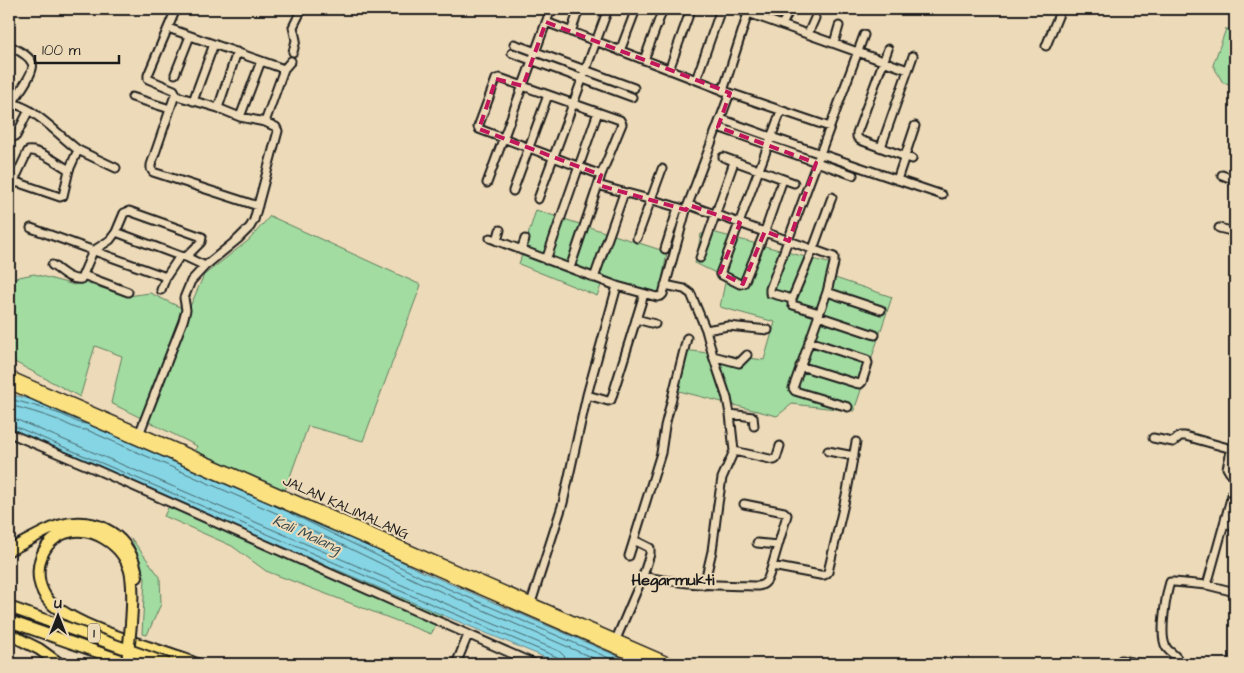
<svg xmlns="http://www.w3.org/2000/svg" width="1244" height="673" font-family="'Architects Daughter',sans-serif">
	<style>
		.green { fill: #a2dca1; stroke: #5f7c5e }
		.water { fill: #86d5e4; stroke: #5c8b94 }
		.lines { fill: none; stroke-linecap: round; stroke-linejoin: round }
		.shore { stroke: #46666c; stroke-width: 1 }
		.minor-casing { stroke: #1c1c1c; stroke-width: 11 }
		.major-casing { stroke: #1c1c1c; stroke-width: 12 }
		.highway-casing { stroke: #1c1c1c; stroke-width: 14 }
		.minor { stroke: #eddab8; stroke-width: 7 }
		.major { stroke: #fbe180; stroke-width: 9 }
		.highway { stroke: #fbe180; stroke-width: 10 }
		.highway-bridge-casing { stroke: #1c1c1c; stroke-width: 14; stroke-linecap: butt }
		.highway-bridge { stroke: #fbe180; stroke-width: 10 }
		.marked { fill: none; stroke: #c2185b; stroke-width: 4; stroke-dasharray: 10 6; stroke-linejoin: round }
		.labels { text-anchor: middle; stroke-width: 4; stroke-linejoin: round; paint-order: stroke }
		.shield { fill: #eddab8; stroke: #5b554b; stroke-width: 1 }
		.shield-label { font-size: 12px; font-weight: bold; fill: #1c1c1c }
		.street-label { font-size: 14px; fill: #1c1c1c; stroke: #eddab8 }
		.water-label { font-size: 15px; font-style: italic; fill: #364a4e; stroke: #eddab8 }
		.quarter-label { font-size: 16px; font-weight: bold; fill: #1c1c1c; stroke: #eddab8 }
	</style>
	<rect width="100%" height="100%" fill="#eddab8"/>
	<filter id="ink" filterUnits="userSpaceOnUse"><feTurbulence type="fractalNoise" baseFrequency=".02" numOctaves="2"/><feDisplacementMap in="SourceGraphic" scale="10" xChannelSelector="R" yChannelSelector="G"/><feConvolveMatrix kernelMatrix="1 2 1 2 8 2 1 2 1" color-interpolation-filters="sRGB"/></filter>
	<g filter="url(#ink)">
		<path class="green" d="M1226,29L1235,30V84L1223,83L1213,65Z
			M536,210L667,252L660,293L604,278L597,296L519,264Z
			M270,216L421,285L363,441L308,426L281,502L190,463L197,446L111,403L122,356L95,346L80,397L9,359V279L34,274L74,285L82,282L128,296L150,293L188,311L204,275L249,240Z
			M716,233L839,266L835,278L892,297L854,411L792,404L777,416L675,390L684,350L764,360L775,322L720,307L726,278L695,263L701,234Z
			M173,498L442,615L431,634L266,571L232,546L164,516Z
			M131,538L160,577L161,604L147,635L142,634L145,578Z"/>
		<path class="water" d="M9,394L34,400L65,411L281,503L423,572L636,664H561L440,614L9,429Z"/>
		<g class="lines">
			<path class="shore" d="M9,399C26,403 43,408 60,414C69,417 77,424 87,424
				M9,405C25,409 42,414 58,420C68,424 76,430 87,430L276,513L419,582L607,664
				M9,418L15,419C197,496 377,576 559,651L565,657L567,664
				M9,424L12,425C194,502 375,581 557,657L560,660V664
				M290,513L421,577L623,664"/>
			<defs>
				<path id="minor" d="M737,9L908,70
					M759,16L762,9
					M546,22L730,93L830,127
					M782,25L790,9
					M168,28L284,69
					M571,32L579,9
					M808,34L815,18
					M834,43L839,26
					M514,44L634,88
					M10,46C17,50 29,55 32,63C36,71 17,95 13,102C17,105 23,107 27,109C46,120 61,137 78,150L69,170C59,164 39,149 28,151L13,183
					M1046,46L1061,9
					M888,49L857,133V137L860,140L912,159
					M620,51L636,9
					M293,52L296,40L293,27L302,9
					M512,53L632,97
					M644,60L663,9
					M669,70L691,9
					M175,74L190,36
					M696,80L721,9
					M723,91L749,10
					M175,95L151,165V169L153,172L258,206
					M132,97L170,109
					M193,101L214,44
					M218,108L237,52
					M781,111L720,274L740,284L744,283L765,231L783,179L794,183
					M240,117L261,61
					M721,119L771,137L942,195
					M265,122L284,69L291,61
					M718,127L853,175
					M9,134L13,137L16,136L29,110
					M881,147L913,56
					M78,150L116,168
					M723,157L783,179
					M601,175L622,124L620,120L500,78L496,79L478,127L479,129L601,175L598,185C627,194 657,200 686,210
					M1222,175L1235,180
					M897,180L915,126
					M9,183H19L60,197L63,196L69,170
					M487,183L551,9
					M513,191L548,95
					M538,199L608,9
					M689,205L834,257V263L827,292L793,388L795,391L848,407
					M31,228L166,277L180,256L186,257L205,266
					M1219,228L1235,232
					M116,232L124,213L129,211L202,237L201,242L186,257
					M1235,235L1233,244L1235,249
					M490,238L617,286
					M637,238L662,169
					M497,241L500,230
					M665,249L678,208
					M521,250L525,239
					M700,258L734,162
					M546,260L598,112
					M52,265C60,270 70,281 81,279L93,251L110,240L116,232L180,256
					M570,268L598,185
					M83,275L128,292
					M594,278L624,193
					M665,285L684,289L691,294L706,330L713,356L727,398L730,414L734,451L722,478L718,504L712,551L704,585
					M161,290L166,277
					M827,292L881,310
					M792,299L770,293V289L864,35
					M819,313L793,305L792,304V299L813,249L832,197
					M818,316L875,335
					M636,319L655,324
					M706,330L728,326L768,330
					M713,356L739,363L747,355
					M800,366L855,383L860,384L862,382L868,363L867,360L809,341
					M587,395L608,401L611,400L644,294
					M730,414L753,417L754,426
					M9,433L90,467L535,664
					M1235,435L1227,468L1230,473L1235,478
					M138,437L183,321L186,310L184,298L191,281L205,266L238,239L250,227L254,220L278,131L276,127L265,122L240,117L218,108L177,96L174,90L148,79V75L176,9
					M1153,438L1173,442L1180,436H1185L1232,449
					M734,451L774,460L776,459L780,446
					M828,451L854,456
					M744,504L784,512L787,515L772,566
					M1225,523L1235,527
					M634,540L650,548V554L643,576
					M757,543L778,545
					M629,556L661,453L665,426L687,338
					M1207,585L1235,484
					M530,606L563,503L587,395L617,286L657,297L661,296L663,294L686,210L730,93
					M614,644L643,576C683,585 717,585 758,586C768,585 769,575 772,566L820,575C824,576 826,575 828,572L847,491L856,442
					M1121,660L1140,664
					M456,664L468,635
					M1178,664L1177,658C1174,654 1168,651 1166,647C1159,635 1166,595 1170,582H1174L1207,585L1235,592"/>
				<path id="major" d="M9,376L672,664
					M9,384L652,664"/>
				<path id="highway" d="M9,550C25,543 41,532 58,526C97,514 133,537 137,577
					M9,621L132,664
					M131,624C132,607 134,588 130,571C123,545 92,524 65,533C35,544 30,585 53,605C63,613 75,619 86,624C122,640 160,650 197,664
					M9,634L39,649L60,664"/>
			</defs>
			<use href="#minor" class="minor-casing"/>
			<use href="#major" class="major-casing"/>
			<use href="#highway" class="highway-casing"/>
			<use href="#minor" class="minor"/>
			<use href="#major" class="major"/>
			<use href="#highway" class="highway"/>
			<defs>
				<path id="highway-bridge" d="M9,607L168,664
					M127,664L131,624"/>
			</defs>
			<use href="#highway-bridge" class="highway-bridge-casing"/>
			<use href="#highway-bridge" class="highway-bridge"/>
		</g>
	</g>
	<path class="marked" d="M546,22L730,93L718,127L816,163L789,241L765,231L743,284L720,273L740,223L689,205L686,210L598,185L601,175L479,129L496,79L523,86Z"/>
	<g class="labels">
		<rect class="shield" x="88" y="623.5" width="12" height="19" rx="4"/>
		<g class="shield-label">
			<text x="94" y="637">1</text>
		</g>
		<g class="street-label">
			<text transform="translate(346 507) rotate(24)" y="5">JALAN KALIMALANG</text>
		</g>
		<g class="water-label">
			<text transform="translate(307 534) rotate(24)" y="5">Kali Malang</text>
		</g>
		<g class="quarter-label">
			<text x="673" y="585">Hegarmukti</text>
		</g>
	</g>
	<rect width="1244" height="673" fill="none" stroke="#eddab8" stroke-width="30"/>
	<rect x="15" y="15" width="1214" height="643" fill="none" stroke="#1c1c1c" stroke-width="2" filter="url(#ink)"/>
	<g transform="translate(58 616)" stroke="#eddab8" stroke-width="4" paint-order="stroke">
	<path d="M0-4L9 19L0 12L-9 19Z" fill="#1c1c1c"/>
	<text y="-8" font-size="14" font-weight="bold" text-anchor="middle" fill="#1c1c1c">U</text>
	</g>
	<path d="M35 55v8h84v-8" fill="none" stroke="#1c1c1c" stroke-width="2.5"/>
	<text x="42" y="55" font-size="15" fill="#1c1c1c" stroke="#eddab8" stroke-width="4" paint-order="stroke">100 m</text>
</svg>
